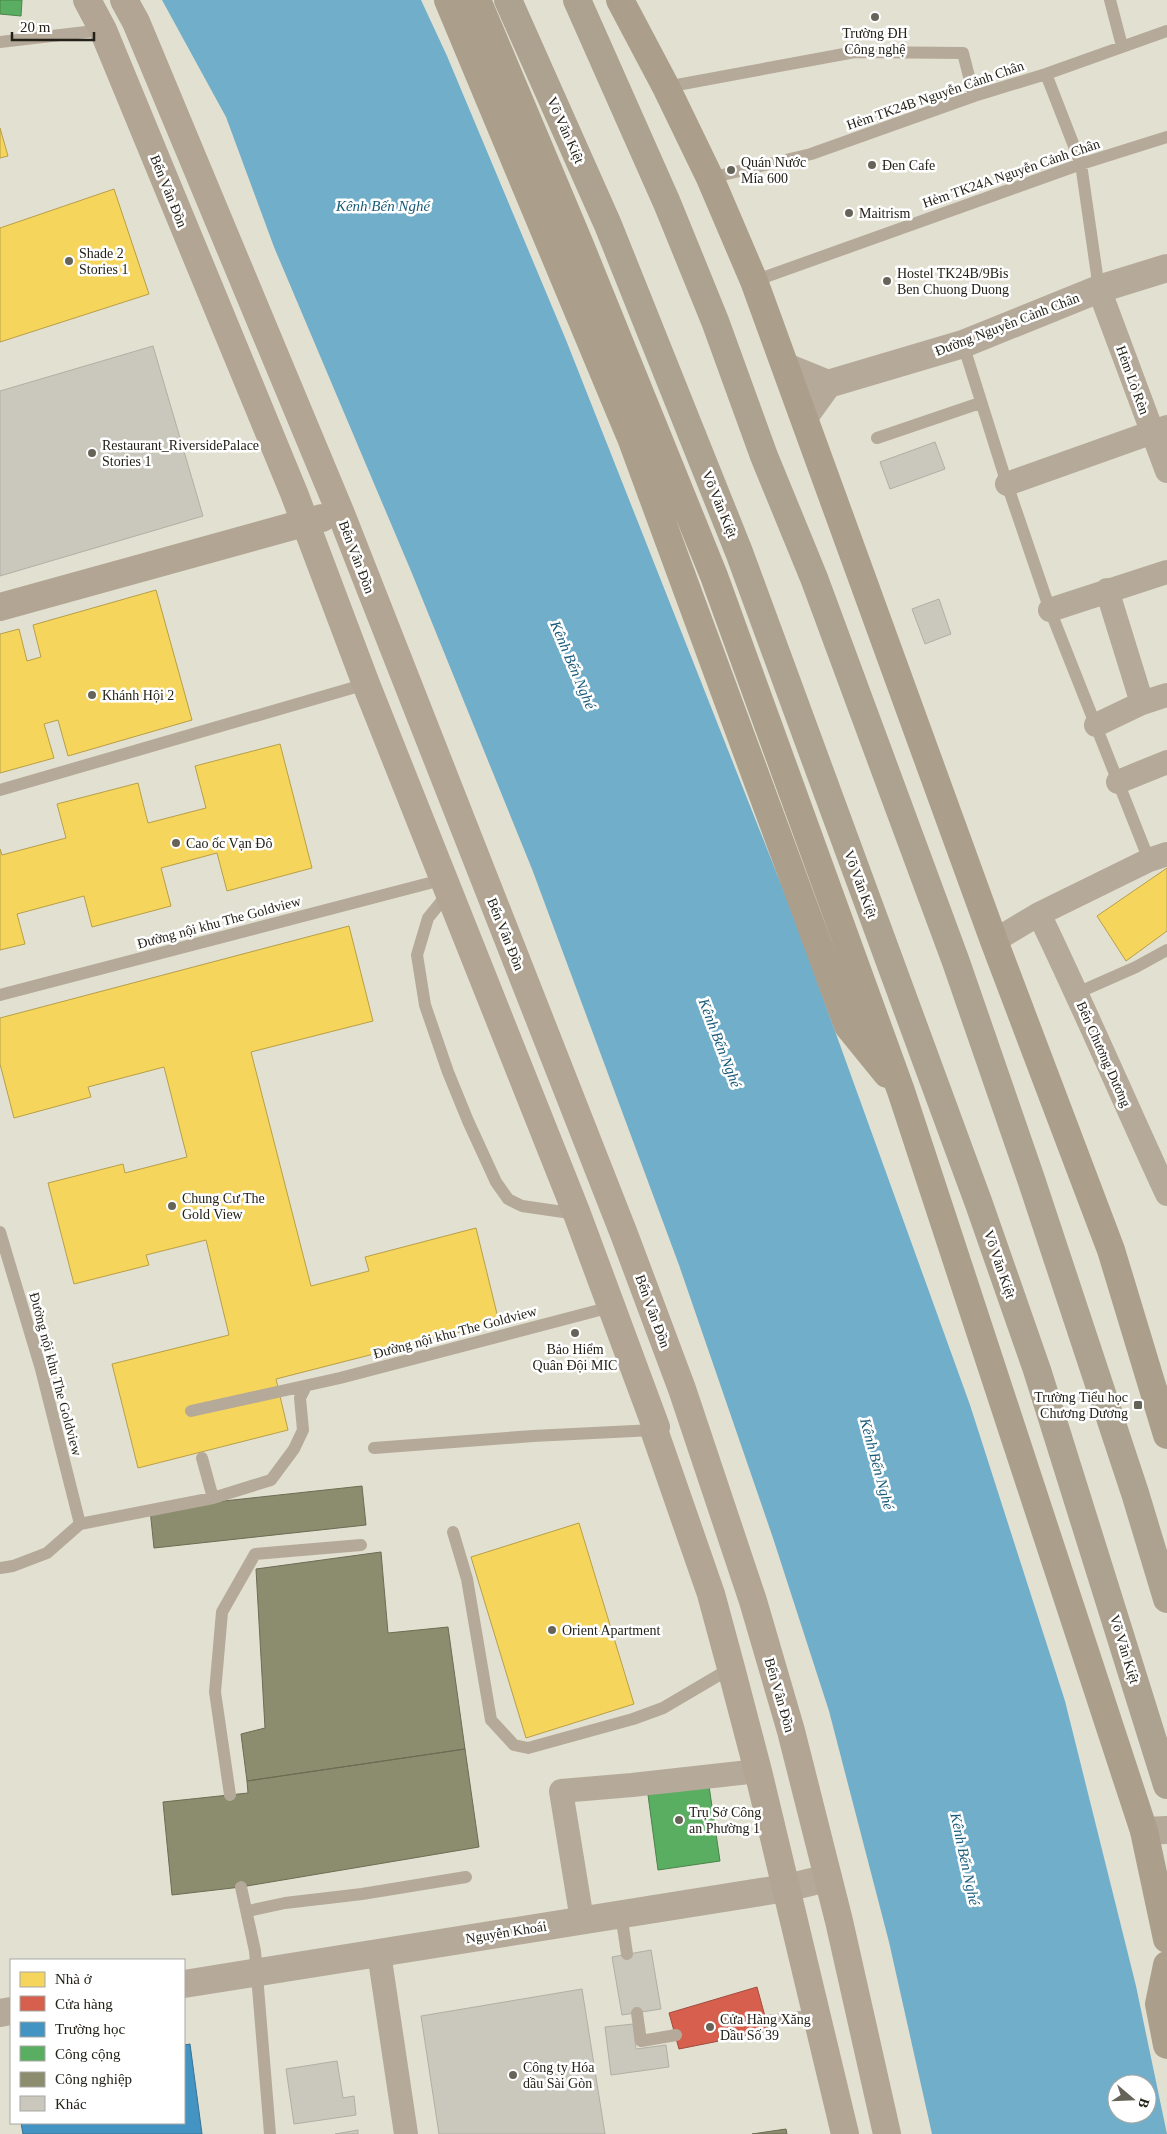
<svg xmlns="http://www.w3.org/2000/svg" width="1167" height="2134" font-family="Georgia,serif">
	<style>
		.water { fill: #71aeca; fill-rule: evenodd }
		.homes { fill: #f6d55c; stroke: #b79f48 }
		.shops { fill: #d6604d; stroke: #a14d3d }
		.schools { fill: #4393c3; stroke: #3a7190 }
		.public { fill: #5aae61; stroke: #4a844b }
		.industry { fill: #8c8c6e; stroke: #6d6c54 }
		.building { fill: #cac7bc; stroke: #b1afa3 }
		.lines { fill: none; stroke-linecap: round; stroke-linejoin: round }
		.service { stroke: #b5a999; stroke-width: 12 }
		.minor { stroke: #b5a999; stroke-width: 24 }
		.tertiary { stroke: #b5a999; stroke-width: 28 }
		.secondary { stroke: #b2a593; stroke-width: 28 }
		.primary { stroke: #ab9f8c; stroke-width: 28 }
		.trunk { stroke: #ada290; stroke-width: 28 }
		.poi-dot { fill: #666459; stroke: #fff; stroke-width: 2 }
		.labels { text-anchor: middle; stroke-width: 5; stroke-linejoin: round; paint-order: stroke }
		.poi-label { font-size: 14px; fill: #242218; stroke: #fff; text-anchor: start }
		.street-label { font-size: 14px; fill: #242218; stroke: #fff }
		.water-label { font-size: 15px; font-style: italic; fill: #185a7a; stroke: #fff }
	</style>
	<rect width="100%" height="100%" fill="#e2e0d1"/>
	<path class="water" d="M162,0H421L447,56L566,340L792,912L970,1405L1065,1701L1136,1986L1167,2134H932L889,1942L829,1711L773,1538L679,1265L532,869L411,571L274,247L226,117ZM1117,2084H1147V2114H1117Z"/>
	<path class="homes" d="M0,128L8,156L0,158Z
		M114,189L149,294L0,342V228Z
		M156,590L192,720L68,756L58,720L44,724L54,758L0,773V634L19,629L27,661L41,657L33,625Z
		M280,744L312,868L227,891L217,853L161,868L171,906L92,927L84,896L17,914L25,944L0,950V849L2,855L66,838L57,804L138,783L148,823L206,808L195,766Z
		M1167,868V931L1126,961L1097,916Z
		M349,926L373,1021L251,1052L311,1286L369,1271L365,1257L476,1228L499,1322L276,1379L288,1430L138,1468L112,1364L229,1335L206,1240L146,1255L149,1265L74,1284L48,1183L123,1164L125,1173L187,1157L164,1067L88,1087L91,1097L14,1118L0,1064V1018Z
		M579,1523L634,1704L526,1738L471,1557Z"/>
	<path class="shops" d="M757,1987L769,2031L679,2049L669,2013Z"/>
	<path class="schools" d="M190,2044L202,2134H23L21,2123H184V2045Z"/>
	<path class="public" d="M0,0H22L21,16L0,14Z
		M709,1786L720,1861L658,1870L648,1795Z"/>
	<path class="industry" d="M362,1486L366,1525L154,1548L150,1509Z
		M381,1552L388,1633L448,1627L465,1749L247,1781L241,1734L265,1728L256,1569Z
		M465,1749L479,1847L241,1887L172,1895L163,1802L248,1793L247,1781Z
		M786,2129L787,2134H752Z"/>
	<path class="building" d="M153,346L203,516L0,576V391Z
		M935,442L945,469L890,489L880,462Z
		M939,599L951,634L925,644L912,609Z
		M651,1950L661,2009L622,2015L612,1957Z
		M582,1989L605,2134H439L421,2016Z
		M633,2024L636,2049L666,2045L669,2067L611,2075L605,2027Z
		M337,2061L343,2098L354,2096L356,2115L294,2124L286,2069Z
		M358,2130V2134H335Z"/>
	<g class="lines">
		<path class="service" d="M1110,0L1122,46
			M0,42L103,30
			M1046,74L1081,164L1099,289
			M666,87L855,52L963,53L974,96
			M710,178L811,154L974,96L1046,74L1167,31
			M754,281L1081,164L1167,137
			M963,344L1007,484L1050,610L1149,860
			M877,438L980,403
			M0,790L366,684
			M450,891L428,918L417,955L425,1005L448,1072L468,1121L496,1182L508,1199L522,1206L577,1214
			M1077,993L1136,967L1167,950
			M0,995L445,879
			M0,1232L41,1369L80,1524
			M191,1411L340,1378L611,1307
			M374,1448L533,1436L654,1430
			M202,1458L213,1498
			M453,1532L467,1579L491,1720L514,1745L528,1748L633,1719L663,1708L731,1668
			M0,1568L13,1566L47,1553L80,1524L213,1498L271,1480L294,1449L303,1430L300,1398L306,1386
			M230,1795L215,1692L222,1612L255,1554L361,1545
			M241,1887L255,1951L270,2134
			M248,1911L285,1903L362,1894L466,1877
			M621,1914L627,1954
			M637,2013L641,2041L676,2035
			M767,2021L817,2015"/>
		<path class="minor" d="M1099,289L1167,471
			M1007,484L1167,427
			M1107,590L1142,703
			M1050,610L1167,572
			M1096,725L1142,703L1167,695
			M1118,782L1167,762
			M1039,914C1084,1007 1124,1101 1167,1194
			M994,941L1039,914L1149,860L1167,854
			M582,1920L561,1791L632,1785L758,1771
			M379,1953L406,2134"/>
		<path class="tertiary" d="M786,367L828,384
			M804,417L828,384L963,344L1099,289L1167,268
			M1144,1831L1167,1830
			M184,1984L786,1888L828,1878
			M0,2013L11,2011"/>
		<path class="secondary" d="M87,0L103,30L294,493L366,684L577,1214L656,1427L654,1430L711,1594L731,1668L758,1771L845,2134
			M124,0L136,22L341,514L624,1234L682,1389L753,1601L791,1731L839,1921L887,2134
			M0,607L322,518"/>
		<path class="primary" d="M448,0L631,438L848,1026L887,1074
			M477,0L580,245L714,576L901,1091L1144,1831L1167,1939
			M620,0L666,87L710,178L754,281L994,941L1111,1250L1167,1435
			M1167,1965L1159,2004L1167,2045"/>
		<path class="trunk" d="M508,0L608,225L739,552L979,1204L1037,1370L1167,1785
			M577,0L667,203L715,321L764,456L814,578L956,962L1031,1179L1135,1493L1167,1599"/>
	</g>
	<g class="poi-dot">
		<circle cx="875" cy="17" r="5"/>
		<circle cx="872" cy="165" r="5"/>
		<circle cx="731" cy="170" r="5"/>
		<circle cx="849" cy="213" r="5"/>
		<circle cx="69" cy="261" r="5"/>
		<circle cx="887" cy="281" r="5"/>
		<circle cx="92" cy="453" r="5"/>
		<circle cx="92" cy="695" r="5"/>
		<circle cx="176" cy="843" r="5"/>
		<circle cx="172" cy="1206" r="5"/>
		<circle cx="575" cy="1333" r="5"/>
		<rect x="1133" y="1400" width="10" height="10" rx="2.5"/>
		<circle cx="552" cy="1630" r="5"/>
		<circle cx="679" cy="1820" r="5"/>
		<circle cx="710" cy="2027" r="5"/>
		<circle cx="513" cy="2075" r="5"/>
	</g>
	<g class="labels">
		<g class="poi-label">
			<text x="875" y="38" text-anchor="middle">Trường ĐH<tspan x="875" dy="16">Công nghệ</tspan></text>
			<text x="741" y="167">Quán Nước<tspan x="741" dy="16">Mía 600</tspan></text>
			<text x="882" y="170">Đen Cafe</text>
			<text x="859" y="218">Maitrism</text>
			<text x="79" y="258">Shade 2<tspan x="79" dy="16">Stories 1</tspan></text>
			<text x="897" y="278">Hostel TK24B/9Bis<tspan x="897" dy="16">Ben Chuong Duong</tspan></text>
			<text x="102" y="450">Restaurant_RiversidePalace<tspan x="102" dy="16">Stories 1</tspan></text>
			<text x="102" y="700">Khánh Hội 2</text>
			<text x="186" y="848">Cao ốc Vạn Đô</text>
			<text x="182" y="1203">Chung Cư The<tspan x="182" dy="16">Gold View</tspan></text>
			<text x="575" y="1354" text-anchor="middle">Bảo Hiểm<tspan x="575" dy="16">Quân Đội MIC</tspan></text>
			<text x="1128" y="1402" text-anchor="end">Trường Tiểu học<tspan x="1128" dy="16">Chương Dương</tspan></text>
			<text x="562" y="1635">Orient Apartment</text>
			<text x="689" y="1817">Trụ Sở Công<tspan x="689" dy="16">an Phường 1</tspan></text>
			<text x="720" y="2024">Cửa Hàng Xăng<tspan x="720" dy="16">Dầu Số 39</tspan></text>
			<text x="523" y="2072">Công ty Hóa<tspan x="523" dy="16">dầu Sài Gòn</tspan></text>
		</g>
		<g class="street-label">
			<text transform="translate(935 95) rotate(-19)" y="5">Hẻm TK24B Nguyễn Cảnh Chân</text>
			<text transform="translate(566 130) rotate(66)" y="5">Võ Văn Kiệt</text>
			<text transform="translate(1011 173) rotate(-19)" y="5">Hẻm TK24A Nguyễn Cảnh Chân</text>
			<text transform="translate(169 191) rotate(68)" y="5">Bến Vân Đồn</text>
			<text transform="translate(1007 324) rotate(-21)" y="5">Đường Nguyễn Cảnh Chân</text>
			<text transform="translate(1133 380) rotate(70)" y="5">Hẻm Lò Rèn</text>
			<text transform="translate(720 504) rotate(68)" y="5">Võ Văn Kiệt</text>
			<text transform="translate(357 557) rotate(69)" y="5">Bến Vân Đồn</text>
			<text transform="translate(861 884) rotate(70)" y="5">Võ Văn Kiệt</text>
			<text transform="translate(219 922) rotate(-15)" y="5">Đường nội khu The Goldview</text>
			<text transform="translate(506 934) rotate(68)" y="5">Bến Vân Đồn</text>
			<text transform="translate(1104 1054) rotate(66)" y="5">Bến Chương Dương</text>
			<text transform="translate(1000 1264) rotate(71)" y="5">Võ Văn Kiệt</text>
			<text transform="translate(653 1311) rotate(70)" y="5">Bến Vân Đồn</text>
			<text transform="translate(455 1332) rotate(-15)" y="5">Đường nội khu The Goldview</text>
			<text transform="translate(56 1374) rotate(75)" y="5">Đường nội khu The Goldview</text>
			<text transform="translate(1125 1649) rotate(73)" y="5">Võ Văn Kiệt</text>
			<text transform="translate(780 1695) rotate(74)" y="5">Bến Vân Đồn</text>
			<text transform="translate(506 1932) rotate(-9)" y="5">Nguyễn Khoái</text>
		</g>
		<g class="water-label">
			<text x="383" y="211">Kênh Bến Nghé</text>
			<text transform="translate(573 665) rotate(67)" y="5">Kênh Bến Nghé</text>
			<text transform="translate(720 1043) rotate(69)" y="5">Kênh Bến Nghé</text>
			<text transform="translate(877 1464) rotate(75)" y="5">Kênh Bến Nghé</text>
			<text transform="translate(965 1859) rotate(78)" y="5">Kênh Bến Nghé</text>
		</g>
	</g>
	<rect x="10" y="1959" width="175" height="165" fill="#ffffff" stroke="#a7a7a3"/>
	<rect x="20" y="1972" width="25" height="15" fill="#f6d55c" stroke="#a7a7a3"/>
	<text x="55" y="1984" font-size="15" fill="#242218">Nhà ở</text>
	<rect x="20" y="1996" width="25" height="15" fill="#d6604d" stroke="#a7a7a3"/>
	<text x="55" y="2009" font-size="15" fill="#242218">Cửa hàng</text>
	<rect x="20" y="2022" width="25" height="15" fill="#4393c3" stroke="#a7a7a3"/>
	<text x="55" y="2034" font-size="15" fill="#242218">Trường học</text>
	<rect x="20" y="2046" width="25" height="15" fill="#5aae61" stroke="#a7a7a3"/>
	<text x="55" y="2059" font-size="15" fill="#242218">Công cộng</text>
	<rect x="20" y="2072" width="25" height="15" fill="#8c8c6e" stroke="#a7a7a3"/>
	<text x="55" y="2084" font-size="15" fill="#242218">Công nghiệp</text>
	<rect x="20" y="2096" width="25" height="15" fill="#cac7bc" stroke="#a7a7a3"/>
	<text x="55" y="2109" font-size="15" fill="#242218">Khác</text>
	<g transform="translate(1132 2099) rotate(109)"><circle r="24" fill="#ffffff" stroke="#a7a7a3"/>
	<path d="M0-4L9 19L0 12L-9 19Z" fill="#666459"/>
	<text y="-8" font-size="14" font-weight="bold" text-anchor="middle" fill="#242218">B</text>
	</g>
	<path d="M12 32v8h82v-8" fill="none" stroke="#242218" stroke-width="2.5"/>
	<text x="20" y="32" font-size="15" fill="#242218" stroke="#ffffff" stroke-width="4" paint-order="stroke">20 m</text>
</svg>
